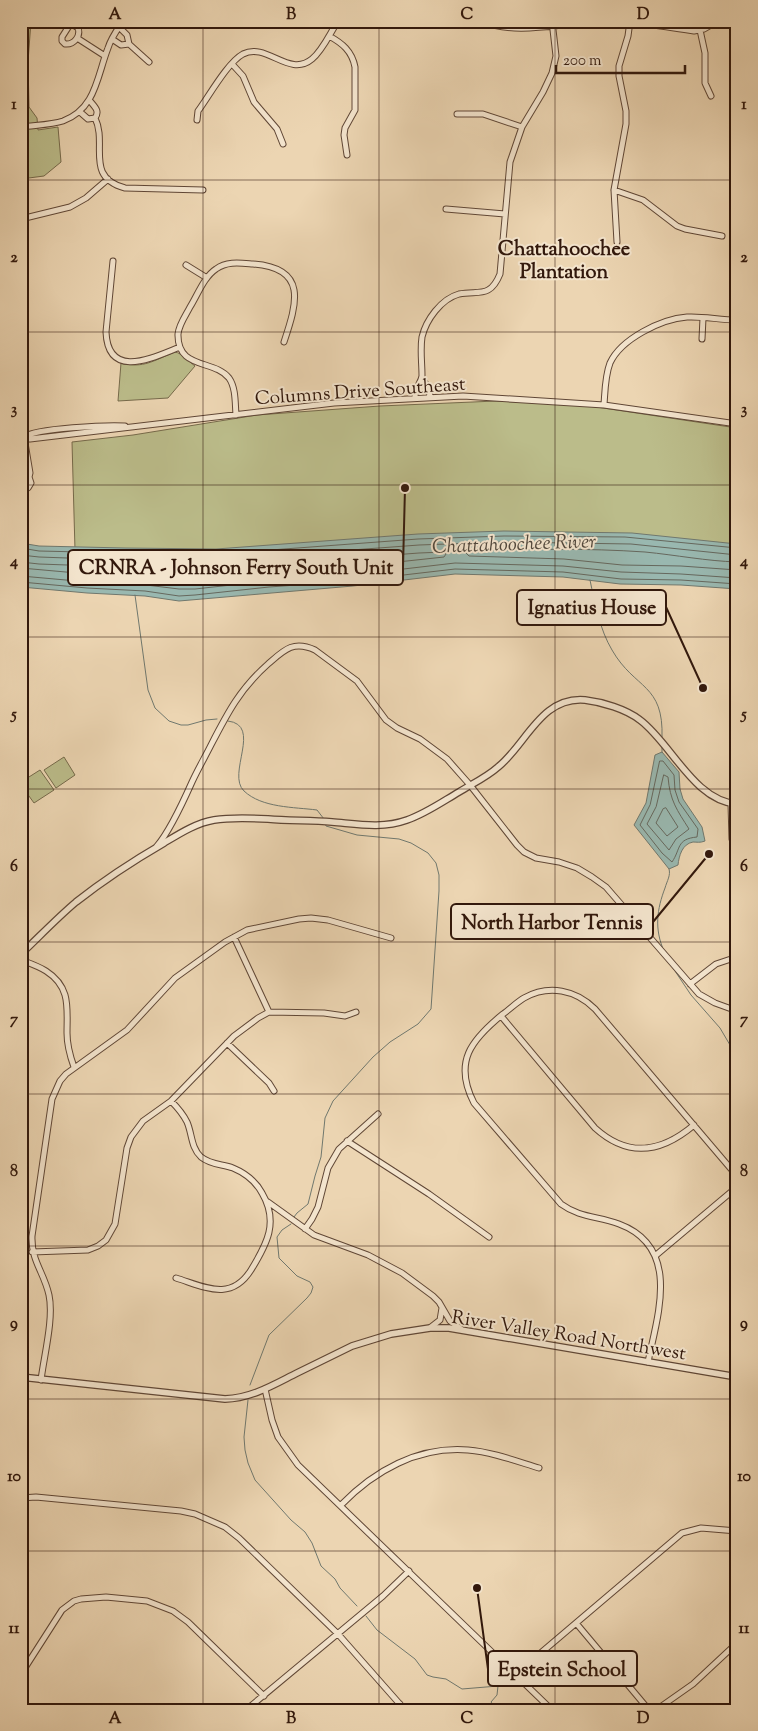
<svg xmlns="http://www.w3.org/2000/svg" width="758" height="1731" font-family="'Sorts Mill Goudy',serif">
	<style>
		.green { fill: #bbbc8a; stroke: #766a4b }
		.water { fill: #99b8b0; stroke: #70786e }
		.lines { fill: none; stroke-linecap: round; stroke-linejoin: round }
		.shore { stroke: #66685e; stroke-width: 1 }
		.stream { stroke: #70786e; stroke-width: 1 }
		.minor-casing { stroke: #604736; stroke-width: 7 }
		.tertiary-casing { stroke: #604736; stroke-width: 8 }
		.minor { stroke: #f3e4cd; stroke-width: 5 }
		.tertiary { stroke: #f3e4cd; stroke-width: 5.5 }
		.grid { fill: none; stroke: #32180c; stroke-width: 1; stroke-opacity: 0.55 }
		.labels { text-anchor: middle; stroke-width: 4; stroke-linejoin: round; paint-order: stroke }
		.street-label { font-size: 19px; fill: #32180c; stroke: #f3e4cd }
		.neighbourhood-label { font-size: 20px; font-weight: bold; fill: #32180c; stroke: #f3e4cd }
		.water-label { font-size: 20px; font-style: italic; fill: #51483d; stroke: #f3e4cd }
		.leader { fill: none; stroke: #32180c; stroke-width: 2 }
		.callout-dot { fill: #32180c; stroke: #f3e4cd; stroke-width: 2 }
		.callout { fill: #f3e4cd; stroke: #32180c; stroke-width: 2 }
		.callout-label { font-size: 20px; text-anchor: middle; font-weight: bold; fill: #32180c }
		.neatline { fill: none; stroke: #32180c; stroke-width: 2 }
		.grid-label { font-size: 16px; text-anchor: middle; font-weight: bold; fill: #32180c }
	</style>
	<rect width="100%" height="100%" fill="#ecd5b2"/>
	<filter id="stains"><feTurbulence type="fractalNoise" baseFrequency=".004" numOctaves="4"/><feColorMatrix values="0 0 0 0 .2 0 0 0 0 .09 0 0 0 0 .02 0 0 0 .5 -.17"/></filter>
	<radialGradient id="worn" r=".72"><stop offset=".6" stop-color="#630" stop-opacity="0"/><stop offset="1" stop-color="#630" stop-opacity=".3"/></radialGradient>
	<path class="green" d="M21,21H31L28,62L29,107L37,118L38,130L58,127L61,162L44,176L21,179Z
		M175,352C182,353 189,362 195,366L168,398L118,401L121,363C144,369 154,360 175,352Z
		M496,401L583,405L737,428V554L334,550H75L72,442L133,435L257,415L380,406Z
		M64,757L75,775L56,788L44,770Z
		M40,770L54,790L34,803L21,785V782Z"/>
	<path class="water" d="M504,531L632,533L737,544V589L681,585L620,584L563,577L455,574L353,586L179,601L145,596L87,593L21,587V543L39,546L125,548L216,549L418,534Z
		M662,752L679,772L680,789L683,799L702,827L705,841C700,843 697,842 693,842C682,844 679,856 678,865L669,869L634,825L646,803L655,755Z"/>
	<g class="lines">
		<path class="shore" d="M21,548L39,551L125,553L217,554L418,539L504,536L625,537L737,548
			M21,555L39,557L124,560H217L419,545L504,542L631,544L737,555
			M21,562L39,564L124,567L217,568L419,553L444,552L446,554L444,557L351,567L268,573L194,582H180L146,577L88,574L21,568
			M737,562C706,561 676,555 645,552C587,548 527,549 469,551L466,553L469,556L564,559L622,565L681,566L737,570
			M21,576L88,582L146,585L179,589H195L268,581L352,575L455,563L563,566L621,572L681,574L737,578
			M21,582L87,588L145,591L179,596L195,595L269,587L352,581L455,569L563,572L621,579L681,580L737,584
			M660,761H663L674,775L675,790L679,802L698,829L697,837C676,839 681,849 672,862L662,853L640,825L650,805Z
			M664,775L668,777C670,801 677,810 689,829L676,839L669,850L647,824L656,807Z
			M666,808L678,827L667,836L656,823L663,809Z"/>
		<path class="stream" d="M590,580C595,604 600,630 612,650C635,690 664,683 662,738
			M135,595L148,690L155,708L169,721L181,725H188L206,720L217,719
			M228,721C263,725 226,774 244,791C262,808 294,807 317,810L324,819
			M662,752V747
			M664,951C654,929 657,909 665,888C667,881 671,875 669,869
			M673,968L691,995L720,1028L730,1045L737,1061
			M294,1217L297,1213L308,1204L315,1176L321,1157L325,1118L333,1101L373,1057L390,1042L418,1024L431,1009L439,891V875L436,863L428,853L411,843L399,839L357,835L326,826L325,823
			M250,1385L269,1335L307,1298L311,1293L313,1287L310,1282L297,1276L279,1258L277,1237L282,1230L291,1224
			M248,1400L244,1437L245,1450L248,1463L255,1480L291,1520L305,1532L312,1543L321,1566L335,1579L340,1588L357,1606
			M366,1616L377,1630L415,1659L427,1675L433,1677L446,1679L462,1689L498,1686L497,1695L491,1702L497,1710"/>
		<defs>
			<path id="minor" d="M480,21C518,36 559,23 598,22C630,21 662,26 694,31L704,29L718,21
				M72,24L78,28C81,36 74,45 65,44L62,41V37L69,26Z
				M119,27L127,35L129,44L149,62
				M700,30L705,53V83L711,96
				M329,36C342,43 352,51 355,67V110L345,128L344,135L347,155
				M77,38L105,56
				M112,39L121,45L129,44
				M232,64L243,76L254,102L277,129L283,144
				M80,112L88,119L95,118C100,111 95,107 90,101
				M457,114H483L522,127
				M95,118C108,144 84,177 125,188L203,190
				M197,120L198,111C209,96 228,62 243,54C267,42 289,78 312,59C323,50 330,33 338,21
				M21,127C35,125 51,125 63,121C96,109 97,76 108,48C111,38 117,30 123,21
				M614,190L643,200L677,226L685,229L722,236
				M446,209L505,214
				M21,219L70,207L86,198L108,179
				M617,242L614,190L626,124V111L619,76V66L628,36L630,21
				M113,261L106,332C108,381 154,357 180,347
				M186,265L207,278
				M21,337L25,328
				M702,339L703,318
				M422,379L429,388L430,397
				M415,397C415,387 421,383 422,376C422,363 420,350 422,337C426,320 441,299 459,294C478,290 490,299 500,274L510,162L522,127L543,92L552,73L556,56L552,21
				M604,405C605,391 605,376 610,363C621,339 661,319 687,317C703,316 720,320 737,320
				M236,415C235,403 236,388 229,378C214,359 177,370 178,334C179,324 186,315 190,307C198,294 204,277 216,269C227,261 240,263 253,264C308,268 297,303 284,342
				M21,437L30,439L334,403L463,396L604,405L737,424
				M24,437C36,428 108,425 125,426
				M21,477L26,476L29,477
				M21,488H28L31,483L29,477L30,473L24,437
				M731,804L732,839L737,855
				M157,846C169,832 184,800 192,782C198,769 205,757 211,745C228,712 240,689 268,664C284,650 293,640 315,650L357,681L386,720L397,728L420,739L447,759L470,785L517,845L524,852L536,858L559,862L577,868L592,877L606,887L699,994L715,1003L737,1011
				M234,937L269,1012
				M21,960C29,963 38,966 46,971C71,987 67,1008 67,1033C67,1045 70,1056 74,1067
				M690,984L716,964L737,957
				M501,1016L595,1128C628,1158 661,1153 694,1125
				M227,1043L269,1083L274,1091
				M171,1101C177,1107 183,1114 187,1122C192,1133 191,1148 201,1157C211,1165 222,1164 233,1168C245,1173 256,1182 262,1193C279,1222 267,1244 251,1270C231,1302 205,1287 176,1278
				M347,1141L429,1194L489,1237
				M268,1202L314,1235L368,1255L402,1273L433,1296L439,1302L450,1321L461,1329
				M305,1229L312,1219L318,1207L328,1168L339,1149L378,1114
				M32,1252L88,1250L98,1246L106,1240L115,1224L127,1148L131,1137L143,1121L171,1101L234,1036L258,1018L269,1012L324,1013L345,1016L356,1012
				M655,1256L737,1187
				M431,1327L440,1320L442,1308
				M648,1362C658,1314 681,1247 619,1224C598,1216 580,1218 561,1204L474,1103C453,1062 471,1040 503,1014C510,1009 517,1002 524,998C549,984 576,990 595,1009L737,1176
				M41,1380C44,1356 54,1318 49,1295C44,1272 31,1261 32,1236L52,1099L60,1081L66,1074L127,1030L175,978L225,942L247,930L299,919L311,918L328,920L391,938
				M265,1389L272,1420L278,1437L298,1465L552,1710
				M21,1498L36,1497L181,1511L195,1514L225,1527L239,1538L338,1634L405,1710
				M341,1505C374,1471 418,1446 468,1450C492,1452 516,1461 539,1468
				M576,1623L649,1710
				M21,1674L62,1610L74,1601L81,1599L106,1597L147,1601L173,1611L188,1622L264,1696
				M516,1674L682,1533L701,1528L737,1531
				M246,1710L383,1596L409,1571
				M393,1710L400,1704
				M656,1710L693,1684L737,1643"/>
			<path id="tertiary" d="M21,954C39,937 57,918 76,902C104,880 133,861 164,843C179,834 196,823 214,820C232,817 250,818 268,819C289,821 311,820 332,822C357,824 382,829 407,820C425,814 442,802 459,792C472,784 487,777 498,767C526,745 541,696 585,700C602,702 626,709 640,720C671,743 694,801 737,804
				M21,1377L225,1399C252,1398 273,1385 297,1373C315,1364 334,1355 352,1346L391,1334L430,1328H449L737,1377"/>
		</defs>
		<use href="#minor" class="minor-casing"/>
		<use href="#tertiary" class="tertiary-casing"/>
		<use href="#minor" class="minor"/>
		<use href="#tertiary" class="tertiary"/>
	</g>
	<path class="grid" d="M203,21V1710M379,21V1710M555,21V1710M21,180H737M21,332H737M21,485H737M21,637H737M21,789H737M21,942H737M21,1094H737M21,1246H737M21,1399H737M21,1551H737"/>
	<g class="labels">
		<g class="street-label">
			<text transform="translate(360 390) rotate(-4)" y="7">Columns Drive Southeast</text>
			<text transform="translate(569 1334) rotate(9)" y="7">River Valley Road Northwest</text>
		</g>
		<g class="neighbourhood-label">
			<text x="564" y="255">Chattahoochee<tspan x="564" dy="23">Plantation</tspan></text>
		</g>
		<g class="water-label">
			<text transform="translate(514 543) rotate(-2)" y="7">Chattahoochee River</text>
		</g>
	</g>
	<path class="leader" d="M405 488L403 567M703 688L666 607M709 854L653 922M477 1588L488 1669"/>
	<g class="callout-dot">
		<circle cx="405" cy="488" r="5"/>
		<circle cx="703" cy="688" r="5"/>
		<circle cx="709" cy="854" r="5"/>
		<circle cx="477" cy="1588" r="5"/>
	</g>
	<g class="callout">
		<rect x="68" y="550" width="335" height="35" rx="5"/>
		<rect x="517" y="590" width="149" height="35" rx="5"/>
		<rect x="451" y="904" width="202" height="35" rx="5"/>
		<rect x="488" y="1651" width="149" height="35" rx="5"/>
	</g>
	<g class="callout-label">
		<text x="236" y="574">CRNRA - Johnson Ferry South Unit</text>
		<text x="592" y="614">Ignatius House</text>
		<text x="552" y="929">North Harbor Tennis</text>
		<text x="562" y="1676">Epstein School</text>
	</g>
	<rect width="758" height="1731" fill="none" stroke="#ecd5b2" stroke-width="55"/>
	<path d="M556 65v8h129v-8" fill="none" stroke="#32180c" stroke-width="2.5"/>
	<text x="563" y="65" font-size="15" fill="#32180c" stroke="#f3e4cd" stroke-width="4" paint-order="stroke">200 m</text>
	<rect x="28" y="28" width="702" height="1676" class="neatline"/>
	<g class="grid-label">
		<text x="115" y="19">A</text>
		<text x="291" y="19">B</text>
		<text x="467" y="19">C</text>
		<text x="643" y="19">D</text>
		<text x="14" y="109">1</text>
		<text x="744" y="109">1</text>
		<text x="14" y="262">2</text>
		<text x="744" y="262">2</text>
		<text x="14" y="414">3</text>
		<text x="744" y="414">3</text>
		<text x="14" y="566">4</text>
		<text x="744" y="566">4</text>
		<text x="14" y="719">5</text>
		<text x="744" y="719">5</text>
		<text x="14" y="871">6</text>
		<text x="744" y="871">6</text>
		<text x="14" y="1024">7</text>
		<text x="744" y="1024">7</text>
		<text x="14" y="1176">8</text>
		<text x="744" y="1176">8</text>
		<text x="14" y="1328">9</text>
		<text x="744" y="1328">9</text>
		<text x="14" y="1481">10</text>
		<text x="744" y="1481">10</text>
		<text x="14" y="1633">11</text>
		<text x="744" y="1633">11</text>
		<text x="115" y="1723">A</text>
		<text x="291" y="1723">B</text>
		<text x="467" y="1723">C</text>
		<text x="643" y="1723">D</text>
	</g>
	<rect width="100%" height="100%" filter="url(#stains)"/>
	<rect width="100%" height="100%" fill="url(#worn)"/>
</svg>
